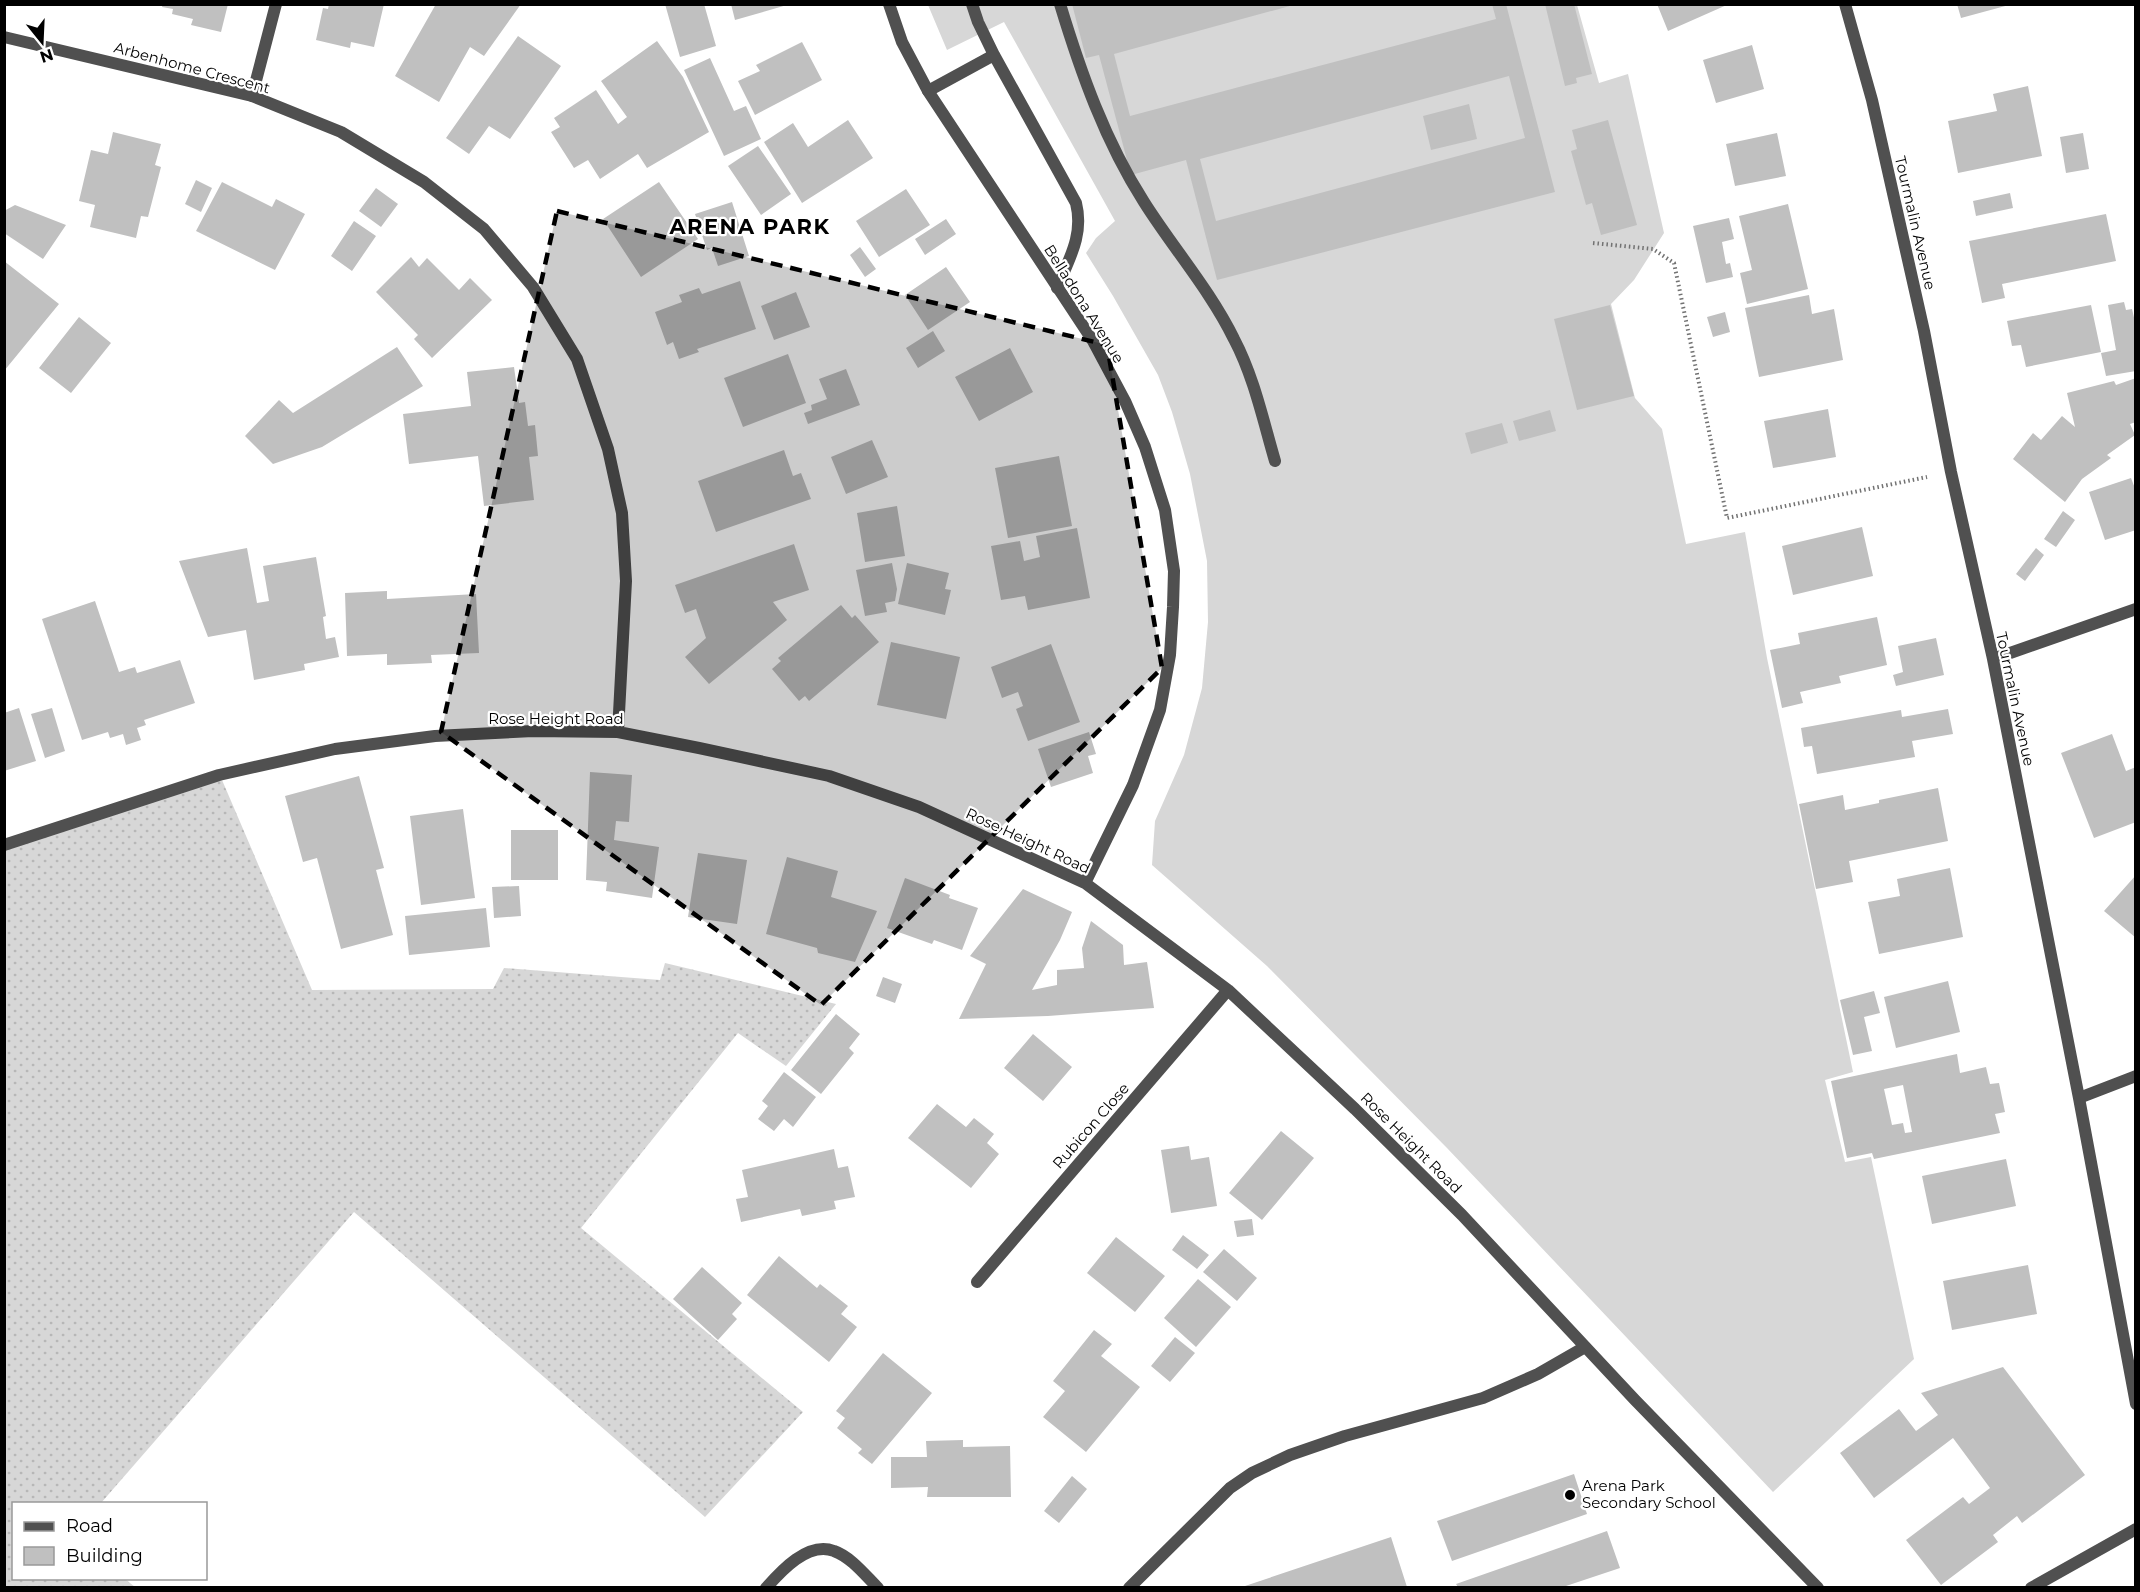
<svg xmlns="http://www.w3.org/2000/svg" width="2140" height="1592" font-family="Montserrat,sans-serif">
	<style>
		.grass { fill: url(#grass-dots) }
		.pitch { fill: #d7d7d7 }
		.building { fill: #c0c0c0; fill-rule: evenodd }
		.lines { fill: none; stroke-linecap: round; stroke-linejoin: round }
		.path { stroke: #727272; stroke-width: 4; stroke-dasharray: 1.5 3; stroke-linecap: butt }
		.lane { stroke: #505050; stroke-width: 12 }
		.street { stroke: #505050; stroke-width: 12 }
		.marked { fill: #000; fill-opacity: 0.2; stroke: #000; stroke-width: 4.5; stroke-dasharray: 12 8; stroke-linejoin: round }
		.poi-dot { fill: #000; stroke: #fff; stroke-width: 2 }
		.labels { text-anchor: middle; stroke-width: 4.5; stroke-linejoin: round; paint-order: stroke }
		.street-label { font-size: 15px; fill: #000; stroke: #fff }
		.poi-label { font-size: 15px; fill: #000; stroke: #fff; text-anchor: start }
		.district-label { font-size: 21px; font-weight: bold; letter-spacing: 1.5px; fill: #000; stroke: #fff }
	</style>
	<defs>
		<pattern id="grass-dots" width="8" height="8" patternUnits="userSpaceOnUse" patternTransform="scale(1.5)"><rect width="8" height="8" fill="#d7d7d7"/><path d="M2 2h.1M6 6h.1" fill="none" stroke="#b7b7b7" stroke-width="1.8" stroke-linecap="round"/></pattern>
	</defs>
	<rect width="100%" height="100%" fill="#fff"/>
	<path class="grass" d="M219,773L312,990L493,989L504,968L660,980L665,963L836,1004L786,1066L738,1033L581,1228L803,1412L705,1517L354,1212L101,1503L14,1504V1578L125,1579L135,1587H5L4,844Z"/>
	<path class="pitch" d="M928,5H1577L1599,83L1628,74L1664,233L1634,280L1611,304L1635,398L1662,429L1686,544L1745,532L1767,658L1853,1072L1825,1080L1845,1162L1871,1157L1914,1359L1773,1492L1447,1148L1267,966L1152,865L1155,821L1184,755L1202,688L1208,622L1207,561L1190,474L1172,412L1158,375L1113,296L1086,253L1096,238L1115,221L1004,22L947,50Z"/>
	<path class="building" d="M163,4H228L221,32L191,25L193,19L172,14L173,9L162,7Z
		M329,4H384L374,47L351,42L350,48L316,40L323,8L328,9Z
		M436,4H521L484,56L470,47L439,102L395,76Z
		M665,4H704L716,46L680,57Z
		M731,4H787V5L735,20Z
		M1072,4H1297L1114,54L1130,116L1496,19L1492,4H1506L1555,192L1217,280L1186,160L1131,175L1099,55L1086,58ZM1509,76L1525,138L1216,221L1200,159Z
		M1545,4H1574L1592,74L1576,78L1577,83L1565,86Z
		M1657,4H1729L1668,31Z
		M1957,4H2009V5L1961,18Z
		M518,36L561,66L510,139L489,126L469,154L446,138Z
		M657,41L683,77L709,132L647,168L638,154L600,179L588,160L574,168L551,132L560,127L554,118L596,90L618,124L627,117L601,81Z
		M802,42L822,80L755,115L738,81L760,71L756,65Z
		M1752,45L1764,89L1716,103L1703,60Z
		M710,58L734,111L746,106L761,139L724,156L684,70Z
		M2028,86L2042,156L1958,173L1948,121L1997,111L1993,94Z
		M1469,104L1477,139L1431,150L1423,116Z
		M848,120L873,158L802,203L764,142L793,123L808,147Z
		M1608,120L1637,225L1601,235L1592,203L1586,205L1571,151L1577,149L1572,130Z
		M113,132L161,144L155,165L161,167L148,217L141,216L136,238L90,227L95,205L79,201L91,150L108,154Z
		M1777,133L1786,176L1735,186L1726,144Z
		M2083,133L2089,169L2066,173L2060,137Z
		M758,146L791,194L761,215L728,166Z
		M196,180L212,188L201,212L185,204Z
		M222,182L272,207L276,199L305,214L275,270L196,231Z
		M659,182L698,239L641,277L603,219Z
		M376,188L398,204L381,227L359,211Z
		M906,189L930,225L879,257L856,221Z
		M2010,193L2013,208L1976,216L1973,201Z
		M732,202L749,256L718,266L712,248L707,250L695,214Z
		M1788,204L1808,289L1747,304L1740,273L1752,270L1739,216Z
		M15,205L66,225L43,259L4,233V211Z
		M2106,214L2116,261L2002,284L2005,298L1982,303L1969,241Z
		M1729,218L1734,239L1722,242L1726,264L1730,263L1733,277L1706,283L1693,226Z
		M946,219L956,234L925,255L915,239Z
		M354,221L376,236L352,271L331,256Z
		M860,247L876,269L865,277L850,255Z
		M411,257L419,267L427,258L459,290L470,278L492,300L432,358L414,339L418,335L376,292Z
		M4,261L59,304L4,371Z
		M946,267L970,302L928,330L905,295Z
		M740,281L756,329L697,349L699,352L679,359L673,342L667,345L655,312L682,302L679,295L699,288L702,294Z
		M796,292L810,327L774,340L761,306Z
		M1809,295L1812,314L1834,309L1843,360L1759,377L1745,308Z
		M2124,302L2126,310L2132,309L2136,326V371L2106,376L2101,353L2116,350L2108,305Z
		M1610,305L1634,396L1577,410L1554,319Z
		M2091,305L2101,352L2026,367L2021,345L2012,346L2007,321Z
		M1725,312L1730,332L1713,337L1707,317Z
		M79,317L111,343L71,393L39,368Z
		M933,331L945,351L918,368L906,348Z
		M397,347L423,386L322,447L273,464L245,436L279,400L293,413Z
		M1010,348L1033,392L979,421L955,377Z
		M788,354L806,403L743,427L724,378Z
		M514,367L519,403L525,402L528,426L535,425L538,456L529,457L534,500L484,506L478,456L409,464L403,414L471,406L467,372Z
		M846,369L860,405L808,424L804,413L812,410L811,405L827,399L819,379Z
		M2136,378V422L2130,424L2135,435L2107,455L2111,458L2082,479L2065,502L2013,459L2033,433L2041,440L2062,416L2075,427L2067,393L2114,381L2116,385Z
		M1828,409L1836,457L1773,468L1764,421Z
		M1550,410L1556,431L1519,441L1513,421Z
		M1502,423L1508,443L1471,454L1465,433Z
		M872,440L888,477L846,494L831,457Z
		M784,450L793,476L801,473L811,499L716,532L698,481Z
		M1059,456L1072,526L1008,538L995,468Z
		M2131,478L2136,491V530L2105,540L2089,492Z
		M897,506L905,556L865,562L857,513Z
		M2063,511L2075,520L2056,547L2044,539Z
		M1862,527L1873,576L1793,595L1782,546Z
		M1077,528L1090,598L1028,610L1025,596L1001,600L991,546L1020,541L1024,561L1040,557L1036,536Z
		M794,544L809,590L773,602L787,620L709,684L685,657L706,638L696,609L685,613L675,585Z
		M247,548L257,603L269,601L263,566L316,557L326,616L323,617L326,639L335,637L339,657L304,664L305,670L254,680L246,630L208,637L179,561Z
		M2036,548L2044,555L2025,581L2016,574Z
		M892,563L897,589L895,601L885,603L887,612L865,616L856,570Z
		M907,563L949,573L945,589L951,590L945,615L898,604Z
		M387,591V599L476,594L479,653L431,655L432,663L387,665V654L347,656L345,593Z
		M95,601L119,672L135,667L137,673L180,660L195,703L144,720L146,725L137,728L141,740L126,745L123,734L110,738L108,732L82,740L42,619Z
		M841,605L852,618L855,615L879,642L809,701L805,696L799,701L772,669L781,661L778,658Z
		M1877,617L1887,665L1839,676L1841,683L1800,692L1803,703L1782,708L1770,650L1800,644L1798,633Z
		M1936,638L1944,675L1896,686L1893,675L1903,672L1898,646Z
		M891,642L960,657L946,719L877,705Z
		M1051,644L1080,722L1028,741L1016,709L1023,706L1018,692L1002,698L991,667Z
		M19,708L36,761L4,771V713Z
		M52,708L65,751L45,758L31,714Z
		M1948,709L1953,734L1912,741L1915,757L1817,774L1812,746L1804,747L1801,728L1901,710L1902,717Z
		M1089,732L1096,754L1088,756L1093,773L1051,787L1038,749Z
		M2112,734L2126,771L2136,767V822L2094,838L2061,753Z
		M590,772L632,775L629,822L616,821L614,840L659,847L652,898L606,891L607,882L586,880Z
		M359,776L384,868L376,870L393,935L341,949L317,858L303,862L285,796Z
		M1938,788L1948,841L1849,861L1853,882L1816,889L1799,804L1843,795L1845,810L1879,803V800Z
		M463,809L475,898L421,905L410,816Z
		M511,830H558V880H511Z
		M698,853L747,860L737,924L688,917Z
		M787,857L838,871L831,897L877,911L855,962L818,953L817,948L766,934Z
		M1950,868L1963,937L1879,954L1868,902L1900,896L1897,879Z
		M2136,875V938L2104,911Z
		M905,878L950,895L949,898L978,908L962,950L934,940L932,944L887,928Z
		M519,886L521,916L494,918L492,887Z
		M1023,889L1072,912L1060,940L1032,990L1057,985V970L1084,968L1082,948L1091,921L1123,945L1124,965L1147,962L1154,1008L1048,1016L959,1019L986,964L970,956Z
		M486,908L490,947L409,955L405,916Z
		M883,977L902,984L895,1003L876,996Z
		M1948,981L1960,1032L1896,1048L1884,997Z
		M1874,991L1880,1013L1864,1017L1872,1051L1853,1055L1840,1000Z
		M836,1014L860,1034L849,1048L854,1053L821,1094L791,1070Z
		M1033,1034L1072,1067L1043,1101L1004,1068Z
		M1957,1054L1960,1073L1986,1067L1990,1084L1999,1083L2005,1112L1995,1114L2000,1133L1874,1159L1872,1153L1847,1158L1831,1081ZM1903,1085L1912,1132L1905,1133L1903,1123L1892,1125L1884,1089Z
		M784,1072L816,1097L793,1127L784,1119L774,1131L758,1119L768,1106L762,1101Z
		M937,1104L966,1127L974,1118L994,1134L987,1143L999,1154L971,1188L908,1138Z
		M1281,1131L1314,1158L1262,1220L1229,1193Z
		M1189,1146L1191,1160L1209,1157L1217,1206L1171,1213L1161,1150Z
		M834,1149L838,1168L848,1166L855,1197L834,1201L836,1209L802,1216L800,1209L741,1222L736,1199L748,1197L742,1170Z
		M2006,1159L2016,1206L1932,1224L1922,1176Z
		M1252,1219L1254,1235L1237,1237L1234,1221Z
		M1183,1235L1209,1255L1197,1269L1172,1250Z
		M1116,1237L1165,1276L1135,1312L1087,1273Z
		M1224,1249L1257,1278L1237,1301L1203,1272Z
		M779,1256L817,1288L820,1284L848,1306L841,1314L857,1327L829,1362L747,1295Z
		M2028,1265L2037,1314L1952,1330L1943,1281Z
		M702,1267L742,1303L732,1314L737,1319L718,1340L673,1299Z
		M1198,1279L1231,1307L1196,1347L1164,1318Z
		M1094,1330L1112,1344L1101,1356L1140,1387L1086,1452L1043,1417L1065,1391L1053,1381Z
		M1175,1337L1195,1353L1170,1382L1151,1366Z
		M883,1353L932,1393L872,1464L858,1453L862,1449L837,1428L845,1418L836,1411Z
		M2003,1367L2085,1475L2022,1523L2017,1516L1993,1535L1998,1542L1941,1585L1906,1540L1963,1497L1969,1504L1990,1488L1953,1438L1874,1498L1840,1453L1899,1409L1916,1431L1938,1415L1921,1393Z
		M963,1440V1447L1010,1446L1011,1497H927L928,1487L891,1488V1457H927L926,1441Z
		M1574,1474L1587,1514L1452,1561L1437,1521Z
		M1072,1476L1087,1489L1059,1523L1044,1511Z
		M1607,1531L1620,1568L1563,1587H1458L1456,1584Z
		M1391,1537L1407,1587H1242Z"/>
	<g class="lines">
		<path class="path" d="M1593,243L1653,249L1674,263L1727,518L1927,477"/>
		<path class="lane" d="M972,4L978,22L994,55L1076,203C1084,235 1069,259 1057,288
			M1060,4C1081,73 1105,141 1144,202C1173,248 1210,290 1234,339C1254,377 1263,420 1275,461
			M928,91L994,55
			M252,96L276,4
			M766,1588C781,1571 808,1541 834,1551C851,1557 865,1575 878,1588
			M1129,1588L1230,1488L1252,1473L1290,1455L1345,1436L1483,1398L1538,1374L1585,1347"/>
		<path class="street" d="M889,4L902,42L928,91L1093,341L1125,401L1145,447L1165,510L1174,571L1173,607L1170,655L1160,710L1133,785L1085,883
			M1845,4L1872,100L1924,331L1951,472L1993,659L2079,1098L2136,1404
			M4,37L252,96L341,132L424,182L484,229L533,287L577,359L608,449L622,513L626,581L618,732
			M1993,659L2136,609
			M4,845L219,775L335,749L435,736L533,731L618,732L699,748L829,776L919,807L1085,883L1228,990L1355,1109L1462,1215L1635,1400L1818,1588
			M2079,1098L2136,1076
			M977,1282L1228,990
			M2031,1588L2136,1529"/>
	</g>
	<path class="marked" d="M557,211L1107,345L1162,668L821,1005L441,732Z"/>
	<circle class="poi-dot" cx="1570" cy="1495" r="6"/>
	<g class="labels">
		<g class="street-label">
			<text transform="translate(192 68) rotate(15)" y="5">Arbenhome Crescent</text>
			<text transform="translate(1915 223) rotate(77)" y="5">Tourmalin Avenue</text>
			<text transform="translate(1084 304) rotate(58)" y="5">Belladona Avenue</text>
			<text transform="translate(2015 699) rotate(78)" y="5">Tourmalin Avenue</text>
			<text x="556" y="724">Rose Height Road</text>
			<text transform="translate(1028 841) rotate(25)" y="5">Rose Height Road</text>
			<text transform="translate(1091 1126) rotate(-49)" y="5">Rubicon Close</text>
			<text transform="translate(1411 1143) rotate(45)" y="5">Rose Height Road</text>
		</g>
		<g class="poi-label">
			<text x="1582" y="1491">Arena Park<tspan x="1582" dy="17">Secondary School</tspan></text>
		</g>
		<g class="district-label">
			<text x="750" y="234">ARENA PARK</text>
		</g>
	</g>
	<rect width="2140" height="1592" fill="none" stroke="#000000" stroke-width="12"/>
	<rect x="12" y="1502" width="195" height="78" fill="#ffffff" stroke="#999999" stroke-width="1.5"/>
	<rect x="24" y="1522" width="30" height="9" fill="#505050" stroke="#999999" stroke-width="1.5"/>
	<text x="66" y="1532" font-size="18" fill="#000000">Road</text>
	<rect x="24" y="1547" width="30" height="18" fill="#c0c0c0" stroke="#999999" stroke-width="1.5"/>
	<text x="66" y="1562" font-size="18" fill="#000000">Building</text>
	<g transform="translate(42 42) rotate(162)" stroke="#ffffff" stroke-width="4.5" paint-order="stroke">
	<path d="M0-4.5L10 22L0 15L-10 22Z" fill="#000000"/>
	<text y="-9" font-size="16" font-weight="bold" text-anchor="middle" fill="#000000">N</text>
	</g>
</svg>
